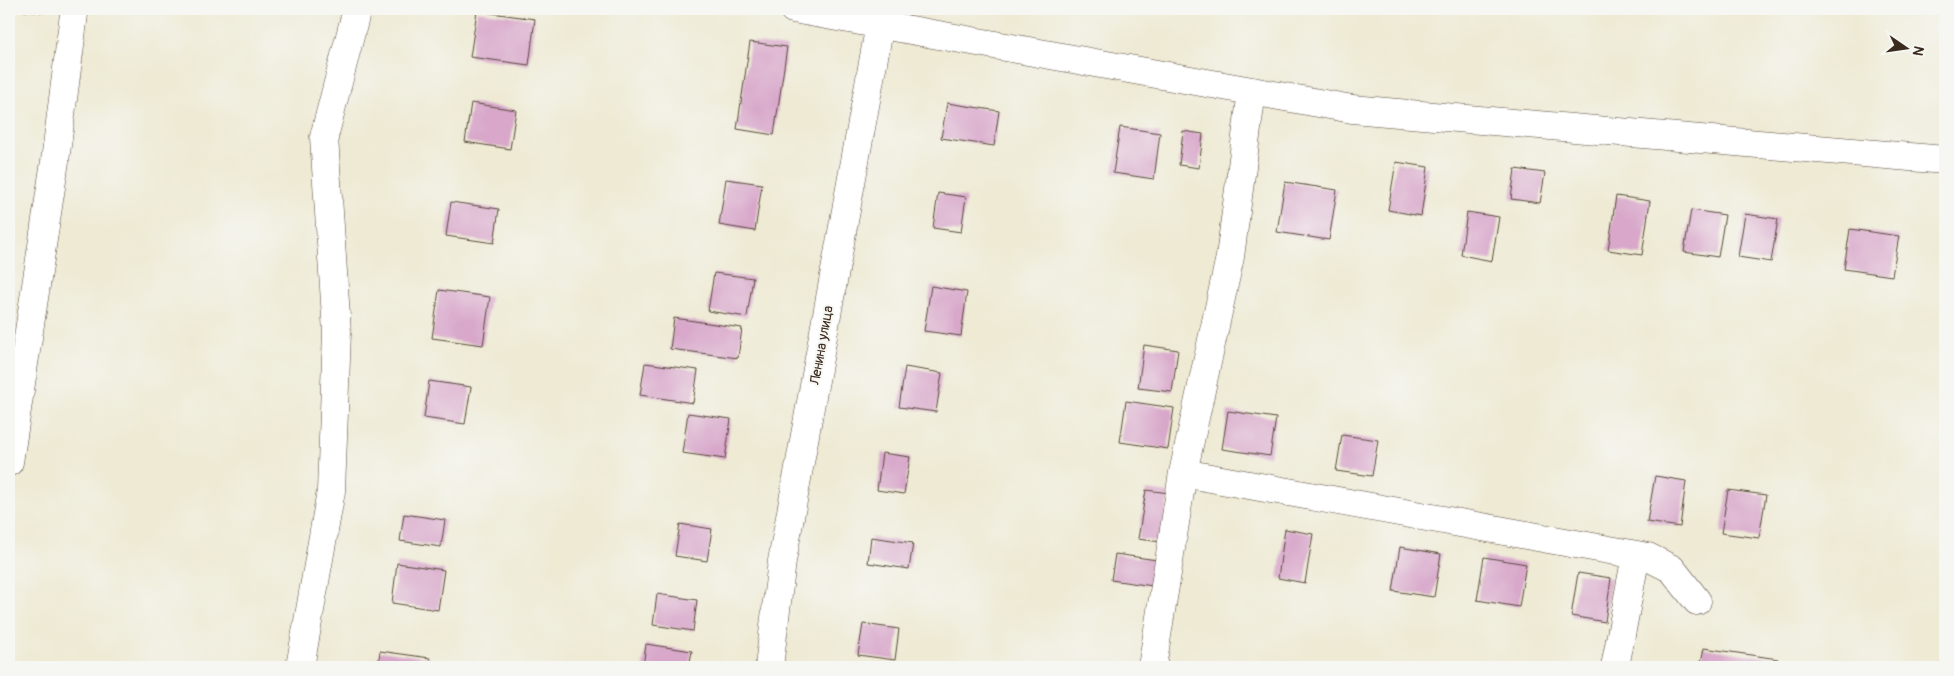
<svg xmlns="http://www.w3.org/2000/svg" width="1954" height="676" font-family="Pangolin,sans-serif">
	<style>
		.building { fill: #d8a7ca }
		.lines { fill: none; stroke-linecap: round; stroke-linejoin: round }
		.minor-casing { stroke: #564739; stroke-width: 29 }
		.path { stroke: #564739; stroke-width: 3; stroke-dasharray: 4 4; stroke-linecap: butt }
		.minor { stroke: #fff; stroke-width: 28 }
		.labels { text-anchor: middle; stroke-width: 4; stroke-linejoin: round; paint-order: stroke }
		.street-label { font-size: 14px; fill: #3b2a1e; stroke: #f6f6f2 }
	</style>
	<rect width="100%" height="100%" fill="#f6f6f2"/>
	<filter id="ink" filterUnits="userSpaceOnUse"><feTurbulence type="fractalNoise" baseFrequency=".02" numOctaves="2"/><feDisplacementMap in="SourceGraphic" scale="10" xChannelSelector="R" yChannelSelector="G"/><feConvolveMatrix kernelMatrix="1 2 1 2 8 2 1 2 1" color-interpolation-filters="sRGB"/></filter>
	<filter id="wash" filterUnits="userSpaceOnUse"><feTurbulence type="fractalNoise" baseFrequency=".0096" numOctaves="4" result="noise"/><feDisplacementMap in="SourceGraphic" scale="20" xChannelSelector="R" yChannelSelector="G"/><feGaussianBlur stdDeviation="1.12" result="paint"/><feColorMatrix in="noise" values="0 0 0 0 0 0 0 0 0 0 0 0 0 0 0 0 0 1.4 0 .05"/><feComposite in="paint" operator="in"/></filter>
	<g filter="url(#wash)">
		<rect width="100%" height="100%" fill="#eeead4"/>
		<g id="blocks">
			<path class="building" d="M477,11L535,19L529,65L470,57Z
				M750,42L787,47L774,135L737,129Z
				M471,103L516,110L510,149L465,142Z
				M947,103L999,111L994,146L941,138Z
				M1120,127L1160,133L1154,179L1113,173Z
				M1183,131L1203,134L1199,168L1179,165Z
				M1396,162L1428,167L1421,216L1388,210Z
				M1515,169L1545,173L1540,203L1511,199Z
				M726,179L762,184L755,231L719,225Z
				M1285,182L1337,190L1329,240L1277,232Z
				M938,193L966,197L961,232L933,228Z
				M1616,196L1650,201L1642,255L1608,250Z
				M451,202L499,209L494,243L446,236Z
				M1691,210L1725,215L1718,257L1684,252Z
				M1467,212L1499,217L1492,261L1461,255Z
				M1745,214L1778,219L1771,262L1738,257Z
				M1850,229L1899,236L1892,276L1844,269Z
				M714,273L753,278L747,317L708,311Z
				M931,286L967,292L961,336L924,331Z
				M439,290L490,297L483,345L432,338Z
				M674,318L742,328L738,358L670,349Z
				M1144,345L1178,350L1172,392L1138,388Z
				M645,363L698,370L693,403L640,395Z
				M905,367L942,373L936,412L899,407Z
				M429,381L471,387L465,424L424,418Z
				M1126,401L1174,408L1168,449L1120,442Z
				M1228,411L1276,418L1270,456L1222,449Z
				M688,413L731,419L725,459L682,453Z
				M1342,435L1378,440L1372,476L1336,471Z
				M882,453L910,457L904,494L877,490Z
				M1655,476L1686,481L1680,527L1647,522Z
				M1146,490L1169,493L1161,542L1138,539Z
				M1728,490L1766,495L1759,538L1721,533Z
				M404,514L445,520L441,547L400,541Z
				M680,524L712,529L707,561L675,556Z
				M1285,529L1313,534L1305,583L1278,578Z
				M871,537L913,543L909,569L868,563Z
				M1400,547L1441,554L1434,597L1393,591Z
				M1115,554L1157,560L1153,586L1111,580Z
				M1484,557L1526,564L1519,607L1477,600Z
				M397,563L444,570L438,610L392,603Z
				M1578,573L1611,578L1605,622L1571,616Z
				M657,594L697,600L693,631L653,625Z
				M863,624L899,629L895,660L858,655Z
				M646,644L692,651L689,667H643Z
				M1944,647H1945V664L1941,663Z
				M1704,648L1778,659L1777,667H1700Z
				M380,651L430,658L429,667H378Z"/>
		</g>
	</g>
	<g filter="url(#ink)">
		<use href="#blocks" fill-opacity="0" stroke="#564739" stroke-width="1"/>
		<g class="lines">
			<defs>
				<path id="minor" d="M793,9L1352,109L1945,160
					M9,462L55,161L74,14
					M1183,473L1648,557L1672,569L1697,601
					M300,667L331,491L337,332L324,137L357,9
					M769,667L782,561L880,24
					M1152,667L1183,473L1230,257L1252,91
					M1615,667L1636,555"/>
			</defs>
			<use href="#minor" class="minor-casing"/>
			<path class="path" d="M16,9L47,12
				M101,11L115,9"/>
			<use href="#minor" class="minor"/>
		</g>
	</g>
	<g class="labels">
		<g class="street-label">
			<text transform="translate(821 345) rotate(-80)" y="5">Ленина улица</text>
		</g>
	</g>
	<rect width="1954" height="676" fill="none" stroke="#f6f6f2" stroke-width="30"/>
	<g transform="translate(1906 48) rotate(103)" stroke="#f6f6f2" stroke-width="4" paint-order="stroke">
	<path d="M0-4L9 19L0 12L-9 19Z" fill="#3b2a1e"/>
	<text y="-8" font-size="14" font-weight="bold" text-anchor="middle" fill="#3b2a1e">N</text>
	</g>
</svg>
